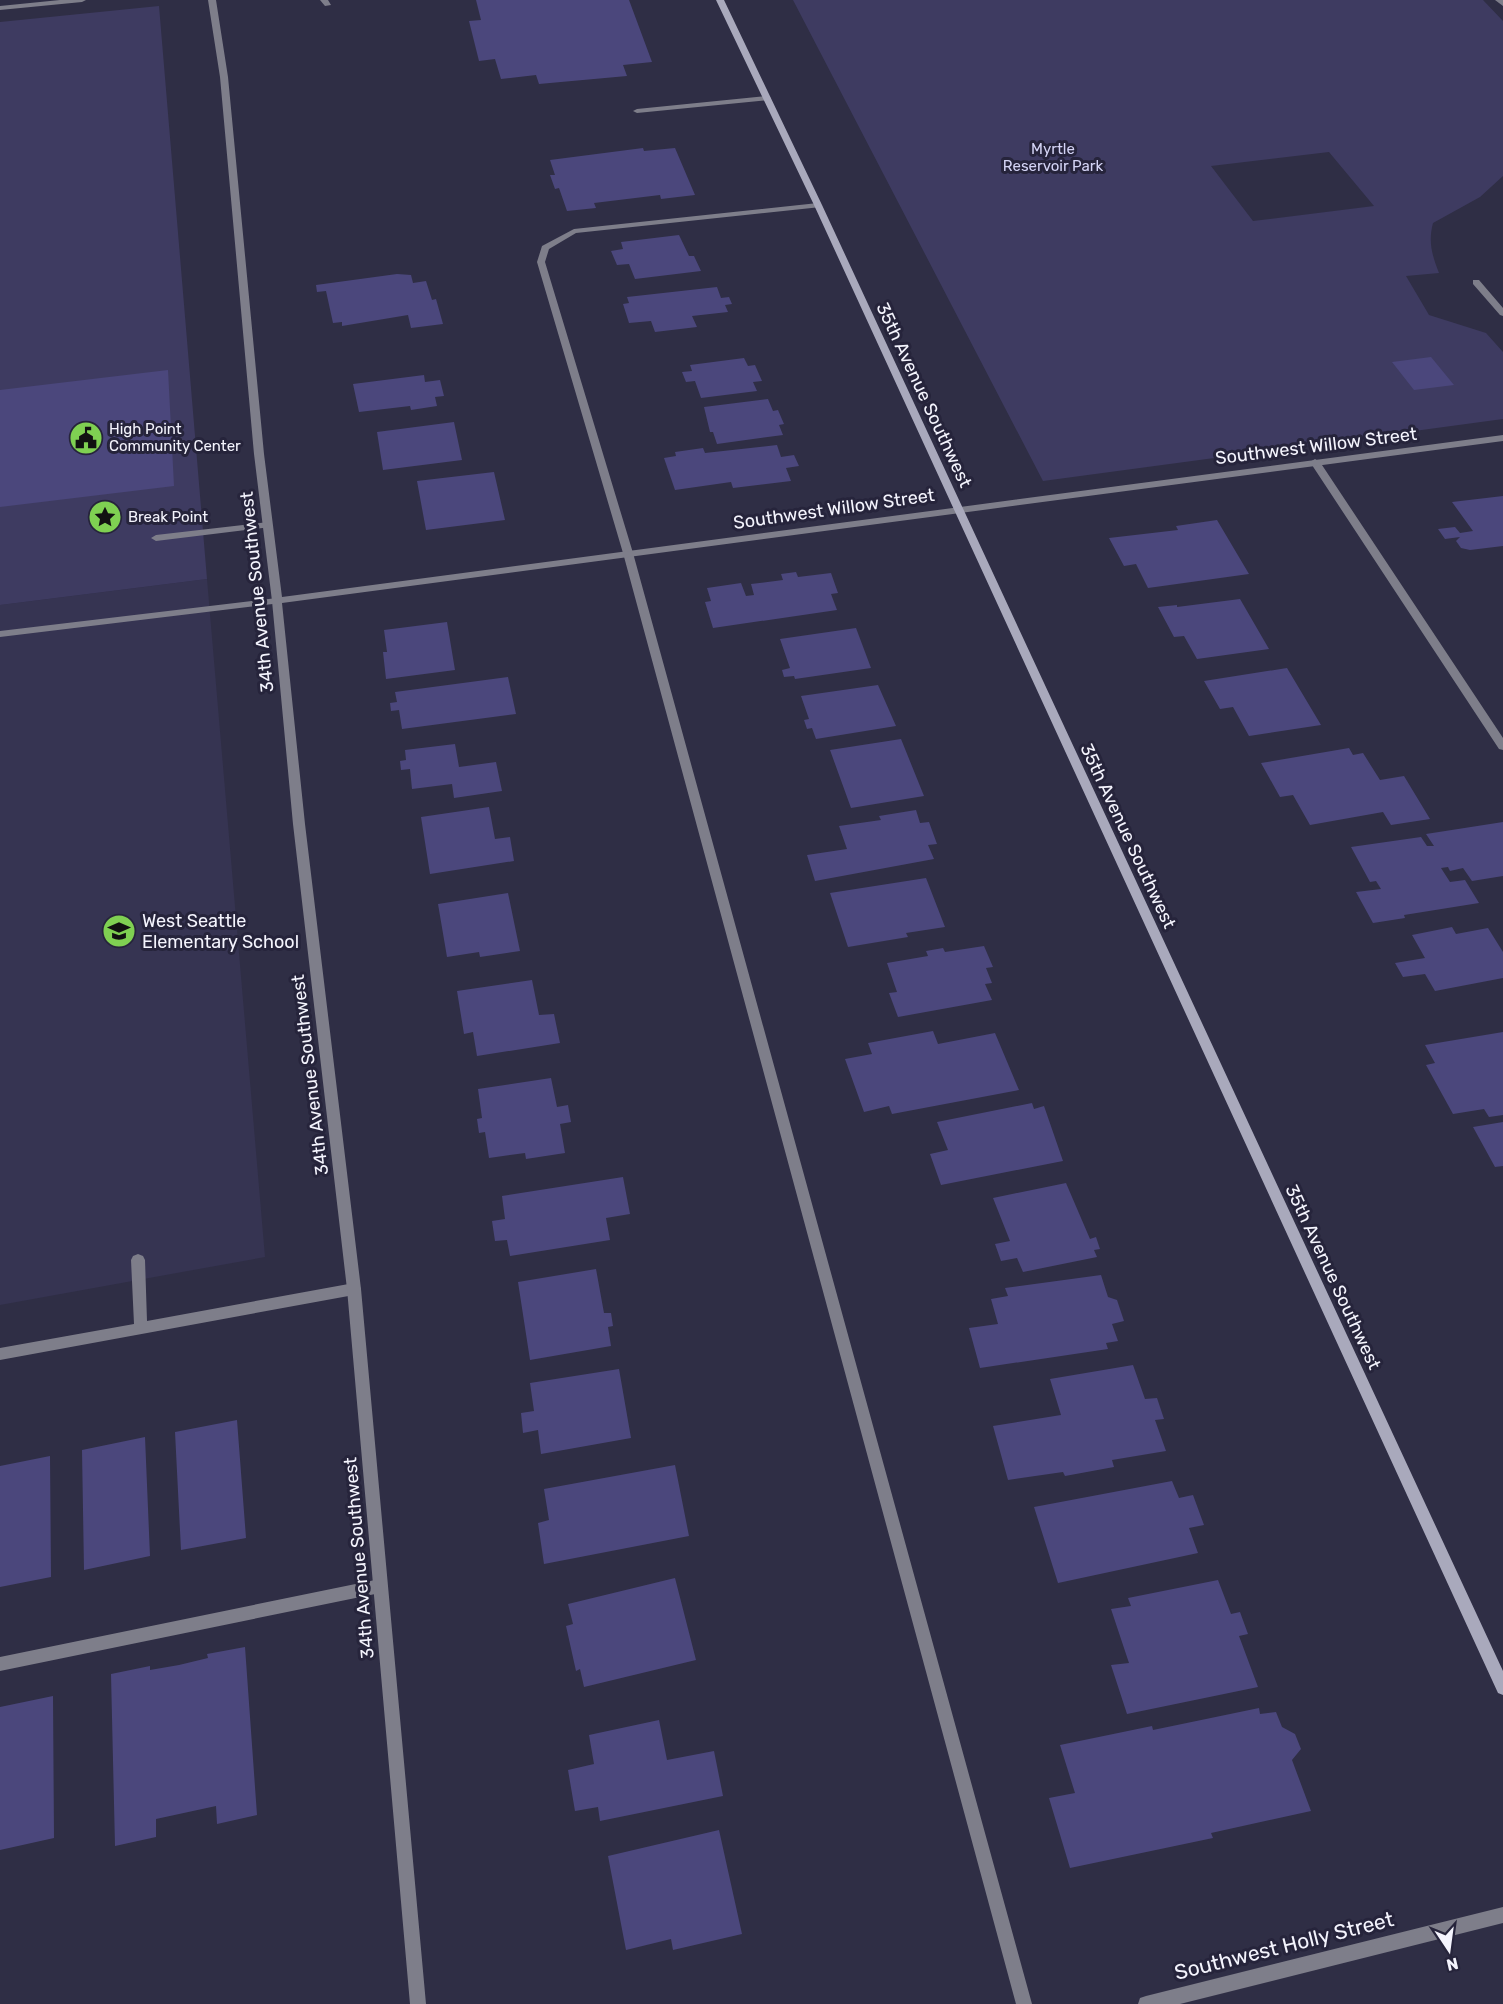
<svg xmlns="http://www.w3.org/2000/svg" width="1503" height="2004" font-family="Rubik,sans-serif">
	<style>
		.built { fill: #363452 }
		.green { fill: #3e3b61; fill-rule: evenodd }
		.building { fill: #4b477c }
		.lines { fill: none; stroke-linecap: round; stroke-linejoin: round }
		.service { fill: #7e7e8a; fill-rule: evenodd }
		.minor { fill: #7e7e8a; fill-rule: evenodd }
		.secondary { fill: #a9a9bc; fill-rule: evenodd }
		.labels { text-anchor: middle; stroke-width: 6; stroke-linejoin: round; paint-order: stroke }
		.far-park-label { font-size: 15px; fill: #d4d4f5; stroke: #26243b }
		.far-poi-label { font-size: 15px; fill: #f4f4fd; stroke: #26243b; text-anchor: start }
		.street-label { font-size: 18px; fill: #f4f4fd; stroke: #26243b }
		.poi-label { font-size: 18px; fill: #f4f4fd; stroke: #26243b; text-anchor: start }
		.near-street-label { font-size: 21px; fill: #f4f4fd; stroke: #26243b }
	</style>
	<rect width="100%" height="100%" fill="#2f2e45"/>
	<path class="built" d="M207,579L265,1257L0,1305V605Z"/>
	<path class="green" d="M793,0H1483L1503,21V176L1480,197L1433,223C1428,242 1432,255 1439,273L1406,276L1429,315L1486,333L1503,352V419L1043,481ZM1329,152L1374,206L1253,221L1211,166Z
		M159,6L207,579L0,605V22Z"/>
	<path class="building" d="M476,0H629L652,62L623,65L627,76L539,84L536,75L501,79L495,59L479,61L469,21L481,20Z
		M643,148L644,151L675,148L695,195L661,199L660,195L594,203L596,208L567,211L559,188L555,189L550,175H555L550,160Z
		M679,235L689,256H694L701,271L635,279L629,264L617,265L611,251L623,249L621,242Z
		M397,274L411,275L413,283L426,281L432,300L436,299L443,324L411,328L408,315L342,326V322L333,323L326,291L317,292L316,285Z
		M717,287L721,298L729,297L732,304L725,305L728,312L692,316L697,327L655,332L651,321L629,323L623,304L629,303L627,297Z
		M1431,357L1454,385L1414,390L1392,362Z
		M744,358L748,366L755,365L762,381L753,382L757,391L701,398L695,381L686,382L682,372L692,371L690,365Z
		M168,370L174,486L0,507V390Z
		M424,375L425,382L440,380L444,396L435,397L437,406L411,410L410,406L359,412L353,384Z
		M768,399L773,411L778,410L784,424L779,425L783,435L717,444L713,432H710L704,407Z
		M454,422L462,460L383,470L377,432Z
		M777,445L781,457L794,455L799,466L786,468L791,481L733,488L731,482L675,490L664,458L676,456L675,452L703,448L705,453Z
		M494,472L505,520L426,530L417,481Z
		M1503,496V546L1470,550L1461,548L1456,541L1460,537L1445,539L1438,529L1455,527L1460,533L1473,531L1452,502Z
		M1217,520L1249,574L1148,588L1136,564L1124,566L1109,538L1178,530L1176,526Z
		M796,572L798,577L831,573L838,593L831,594L837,610L713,628L705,602L711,601L707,588L741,583L746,596L754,595L751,584L783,580L781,574Z
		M1240,599L1269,649L1197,659L1184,636L1174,637L1158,607L1177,605V607Z
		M447,622L455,670L386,679L383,652H387L384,630Z
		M856,628L871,668L795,679L794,676L784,677L782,670L790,668L780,639Z
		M1287,668L1321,725L1249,736L1233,707L1220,709L1204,681Z
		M508,677L516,714L402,729L399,710L391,711L390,703L397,702L395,692Z
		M878,685L896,726L816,739L812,728L807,729L804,720L809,719L801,696Z
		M901,739L924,796L851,808L830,750Z
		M455,744L459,767L496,762L502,791L454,798L452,784L412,789L410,769L401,770L400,761L406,760L405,750Z
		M1349,748L1353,755L1363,753L1380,780L1404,776L1430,819L1391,825L1383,812L1310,825L1293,795L1280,797L1261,763Z
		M489,807L495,839L510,837L514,861L430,874L421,817Z
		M916,810L920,823L929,822L937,844L928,845L934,859L815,881L807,855L847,849L839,826L881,820L879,816Z
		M1503,822V876L1472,881L1463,868L1450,871L1448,867L1441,868L1450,882L1465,880L1479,903L1404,915L1405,918L1373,923L1356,892L1381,889L1376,881L1370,882L1351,847L1421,837L1427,846H1434L1426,834Z
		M926,878L945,927L906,933L908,937L848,947L830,893Z
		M508,893L520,951L480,957L479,952L447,957L438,904Z
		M1452,927L1456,934L1488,928L1503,952V978L1435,991L1425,974L1403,977L1395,963L1425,958L1412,935Z
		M984,946L993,967L986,968L992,983L985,984L992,1000L898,1017L889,993L897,992L887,963L928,956L926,951L943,948L945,952Z
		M532,980L539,1015L554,1014L560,1043L477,1056L473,1032L464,1034L457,991Z
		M933,1031L938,1044L995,1033L1019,1090L892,1114L889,1106L864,1112L845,1059L872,1054L868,1043Z
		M1503,1032V1115L1489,1117L1484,1109L1453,1114L1426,1065L1435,1063L1425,1045Z
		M551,1078L557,1107L568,1105L571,1122L560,1124L565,1153L526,1159L525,1153L489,1158L485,1132L479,1133L477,1119L482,1118L478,1089Z
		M1032,1103L1034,1109L1044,1106L1063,1161L941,1185L930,1154L948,1150L937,1122Z
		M1503,1122V1166L1495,1167L1473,1127Z
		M623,1177L630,1214L606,1218L610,1240L510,1256L507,1240L495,1241L492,1221L505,1219L502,1196Z
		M1066,1183L1090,1239L1096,1237L1100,1249L1094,1250L1097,1257L1023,1272L1017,1258L1001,1261L995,1244L1010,1241L993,1198Z
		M596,1269L604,1313H611L613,1326L608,1327L611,1346L530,1360L518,1282Z
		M1101,1275L1108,1297L1117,1300L1124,1321L1112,1324L1118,1341L1106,1343L1108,1349L980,1368L969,1328L998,1324L991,1299L1008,1296L1005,1288Z
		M1133,1365L1145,1399L1157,1398L1164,1419L1155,1420L1166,1451L1112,1460L1114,1467L1065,1476L1063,1472L1008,1480L993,1426L1061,1415L1050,1379Z
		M619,1369L631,1438L541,1454L538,1430L523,1433L521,1413L534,1411L530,1383Z
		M237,1420L246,1538L181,1550L175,1432Z
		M145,1437L150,1556L84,1570L82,1450Z
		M50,1456L51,1577L0,1587V1466Z
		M675,1465L689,1536L544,1564L538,1523L549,1520L544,1489Z
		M1172,1481L1179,1498L1193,1495L1204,1525L1189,1528L1198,1553L1058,1583L1034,1507Z
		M675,1578L696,1660L584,1687L580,1669L576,1671L566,1626L573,1624L568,1604Z
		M1218,1580L1231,1614L1240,1612L1248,1634L1239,1636L1258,1687L1127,1714L1111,1665L1129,1663L1111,1609L1131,1606L1128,1598Z
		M245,1647L257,1815L217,1824L216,1806L156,1819V1837L115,1846L111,1674L150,1666V1670L179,1665L208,1658L207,1654Z
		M53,1696L54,1838L0,1850V1707Z
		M1259,1708L1260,1714L1276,1712L1282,1727L1295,1734L1301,1749L1292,1760L1311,1811L1211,1833L1213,1838L1070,1868L1049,1798L1075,1793L1060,1745L1152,1726L1153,1730Z
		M659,1720L667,1760L714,1751L723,1796L600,1821L598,1807L575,1811L568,1770L594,1764L589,1735Z
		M719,1830L742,1934L673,1950L671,1939L626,1950L608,1856Z"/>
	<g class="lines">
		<path class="service" d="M320,0H328L331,5L325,6Z
			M1495,0H1503V6Z
			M767,96L771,98L770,100L637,113L633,111L637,109Z
			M818,203H821V207L576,233L549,249L545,262L633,553L1032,2004H1016L623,553L537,262L542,246L574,229Z
			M1315,459L1320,462L1503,738V750L1499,749L1310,462Z
			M268,522L271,523V527L156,541L151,538L156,535Z
			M277,598L281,599V603L0,637V631Z
			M138,1254L143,1256L145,1260L147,1321L354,1283L359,1285L361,1289L359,1293L354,1295L0,1360V1348L134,1324L131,1260L133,1256Z
			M380,1579L385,1581L387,1586L385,1591L380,1593L0,1671V1657Z"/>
		<path class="minor" d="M60,0H86L82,2L0,10V6Z
			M208,0H216L228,77L264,454L282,597L1503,435V441L282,603L305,824L361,1289L426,2004H410L347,1289L293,824L272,601L254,454L220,77Z
			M1473,280H1479L1503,308V316L1500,315L1473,284Z
			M1503,1907V1923L1180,2004H1138L1140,1998L1146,1996Z"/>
		<path class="secondary" d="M716,0H724L822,205L1503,1671V1695L1498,1693L814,205Z"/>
	</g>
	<defs>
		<symbol id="civic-disc" viewBox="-11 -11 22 22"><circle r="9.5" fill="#7fd052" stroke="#26243b"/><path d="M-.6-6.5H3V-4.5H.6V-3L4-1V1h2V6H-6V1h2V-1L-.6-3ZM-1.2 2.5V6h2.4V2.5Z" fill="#111"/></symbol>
		<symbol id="sight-disc" viewBox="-11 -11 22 22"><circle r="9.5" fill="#7fd052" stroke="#26243b"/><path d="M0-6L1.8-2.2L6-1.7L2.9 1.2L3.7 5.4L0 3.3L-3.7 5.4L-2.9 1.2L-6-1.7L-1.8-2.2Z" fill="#111"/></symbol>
		<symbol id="school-disc" viewBox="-11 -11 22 22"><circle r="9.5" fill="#7fd052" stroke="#26243b"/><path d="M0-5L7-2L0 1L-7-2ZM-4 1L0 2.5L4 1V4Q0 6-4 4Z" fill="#111"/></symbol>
	</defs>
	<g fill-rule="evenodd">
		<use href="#civic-disc" x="67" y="419" width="38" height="38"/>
		<use href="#sight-disc" x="86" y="498" width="38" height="38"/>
		<use href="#school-disc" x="100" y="912" width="38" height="38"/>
	</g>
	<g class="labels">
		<g class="far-park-label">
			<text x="1053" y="154">Myrtle<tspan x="1053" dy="17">Reservoir Park</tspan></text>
		</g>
		<g class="far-poi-label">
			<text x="109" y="434">High Point<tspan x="109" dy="17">Community Center</tspan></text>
			<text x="128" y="522">Break Point</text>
		</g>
		<g class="street-label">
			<text transform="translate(924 395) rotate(65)" y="6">35th Avenue Southwest</text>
			<text transform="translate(1316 446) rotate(-7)" y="6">Southwest Willow Street</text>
			<text transform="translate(834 509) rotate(-8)" y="6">Southwest Willow Street</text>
			<text transform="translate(257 592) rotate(-96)" y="6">34th Avenue Southwest</text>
			<text transform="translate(1128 836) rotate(65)" y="6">35th Avenue Southwest</text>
			<text transform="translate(310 1075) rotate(-97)" y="6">34th Avenue Southwest</text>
			<text transform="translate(1333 1277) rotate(65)" y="6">35th Avenue Southwest</text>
			<text transform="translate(359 1558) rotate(-95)" y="6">34th Avenue Southwest</text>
		</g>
		<g class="poi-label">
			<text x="142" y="927">West Seattle<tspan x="142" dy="21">Elementary School</tspan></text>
		</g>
		<g class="near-street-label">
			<text transform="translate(1284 1946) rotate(-14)" y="7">Southwest Holly Street</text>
		</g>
	</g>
	<g transform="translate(1449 1950) rotate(167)" stroke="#26243b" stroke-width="4.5" paint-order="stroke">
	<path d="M0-4.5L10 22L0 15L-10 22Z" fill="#f4f4fd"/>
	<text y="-9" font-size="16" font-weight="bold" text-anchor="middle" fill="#f4f4fd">N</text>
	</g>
</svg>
